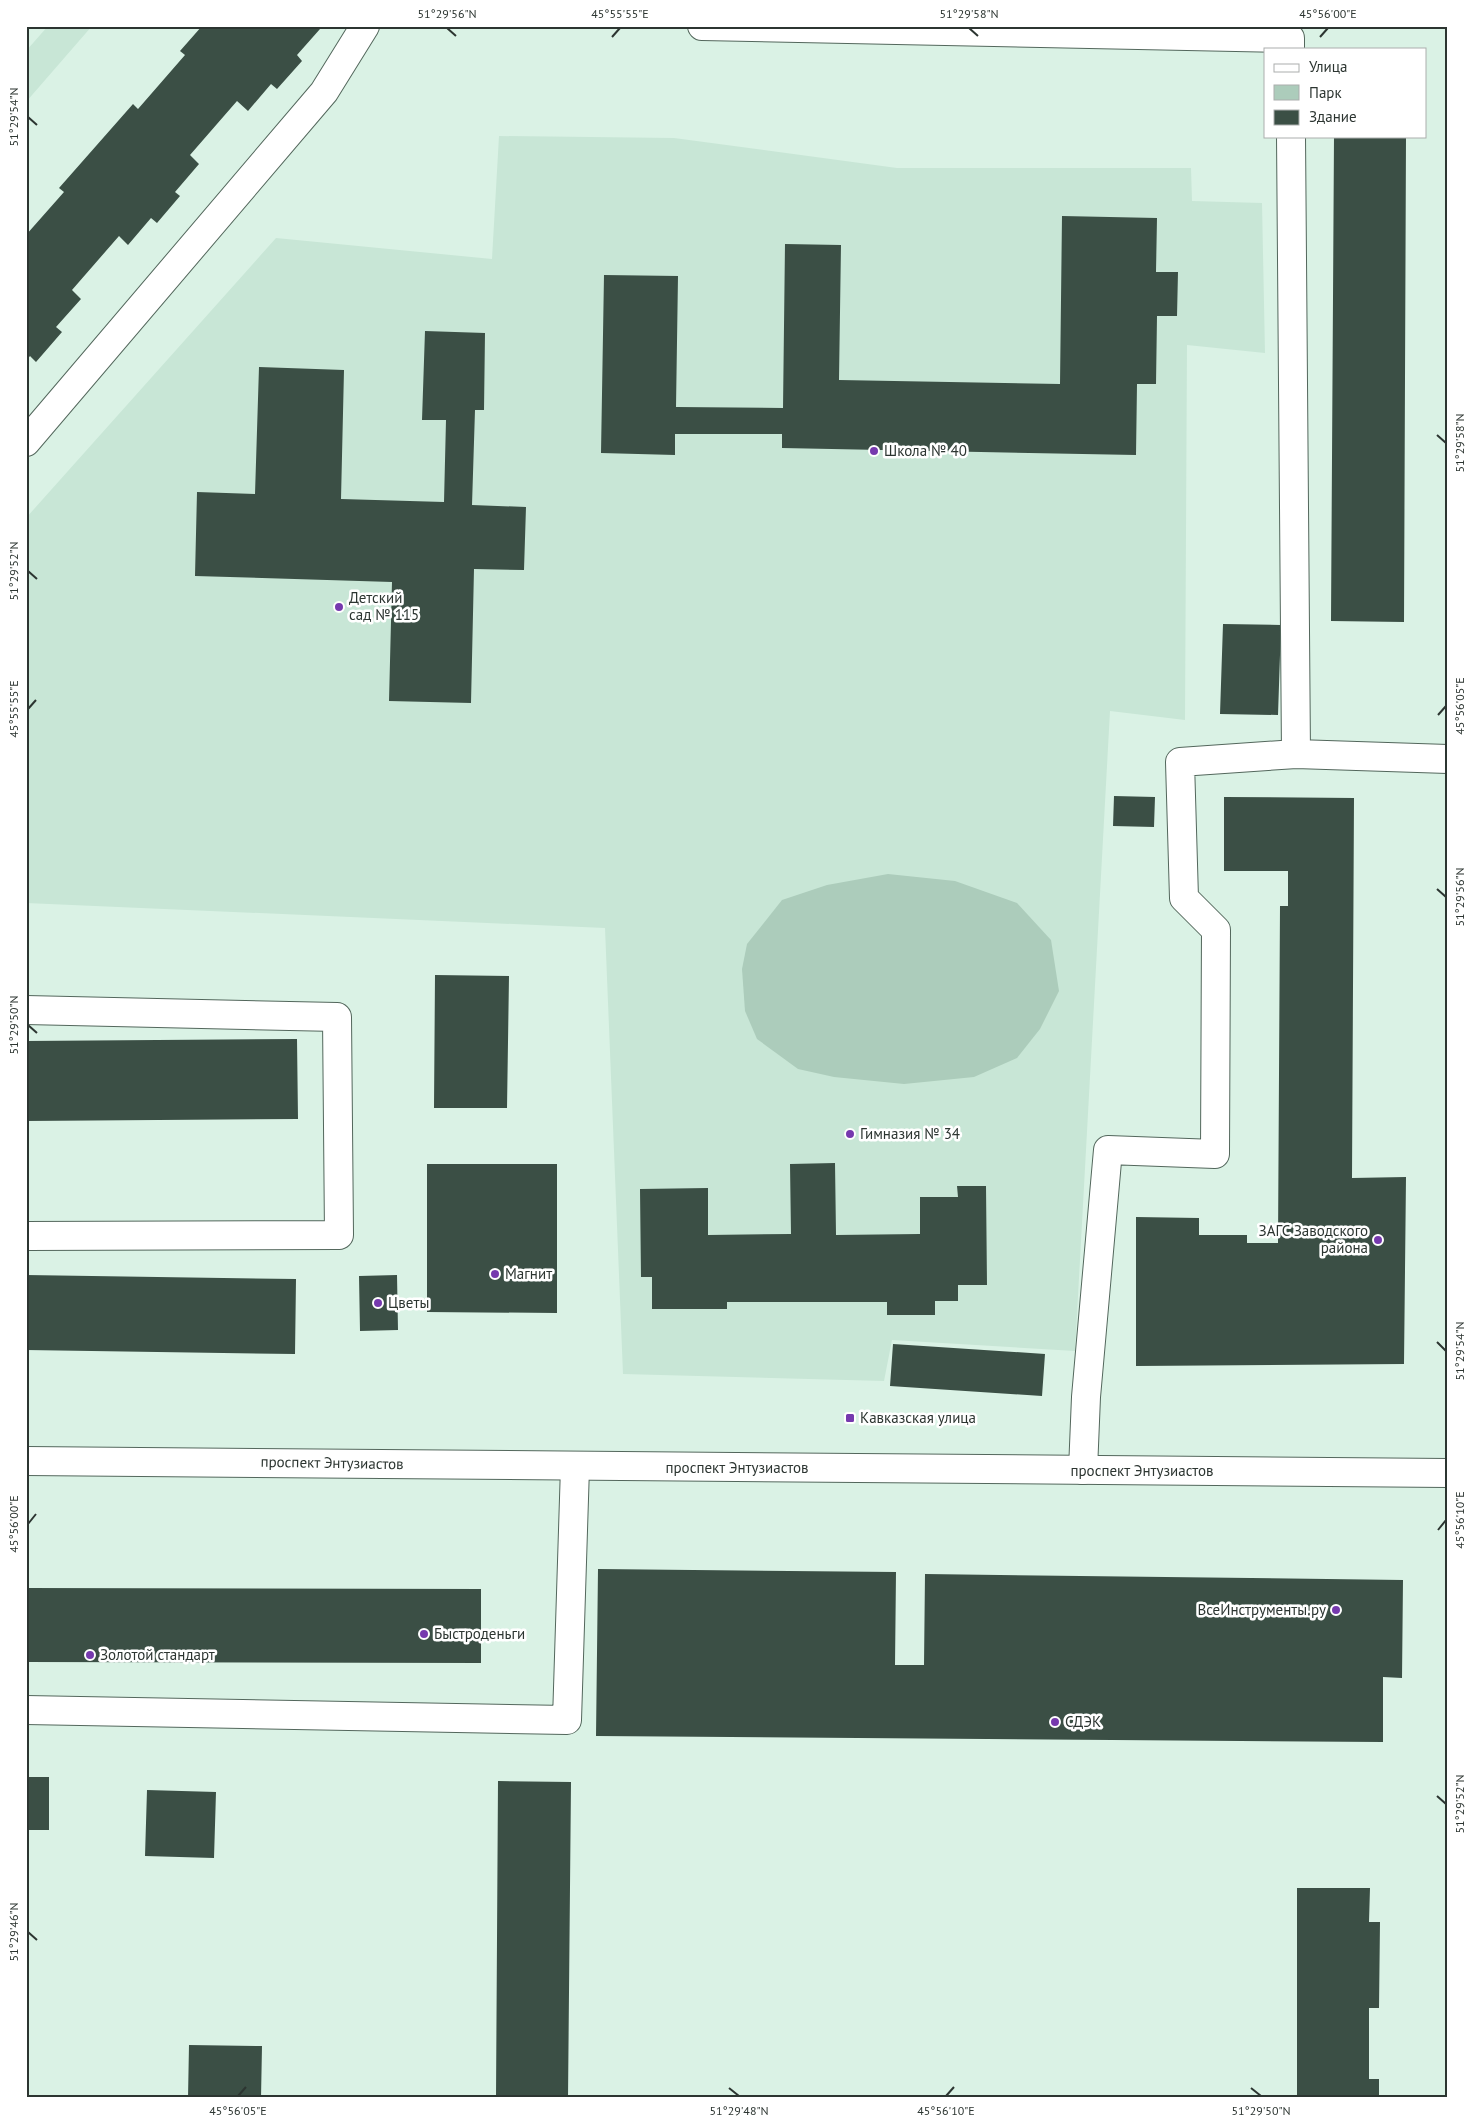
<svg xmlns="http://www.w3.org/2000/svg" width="1474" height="2124" font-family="'PT Sans',sans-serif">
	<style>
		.built { fill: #c8e6d6 }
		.park { fill: #acccbb }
		.building { fill: #3b4f45 }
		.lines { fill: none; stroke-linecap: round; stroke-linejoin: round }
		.minor-casing { stroke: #53675c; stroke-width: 30 }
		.major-casing { stroke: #53675c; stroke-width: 30 }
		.minor { stroke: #fff; stroke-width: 28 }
		.major { stroke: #fff; stroke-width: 28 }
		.ticks { fill: none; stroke: #2c3531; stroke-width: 2 }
		.poi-dot { fill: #7639ae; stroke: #fff; stroke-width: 2 }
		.labels { text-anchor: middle; stroke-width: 5; stroke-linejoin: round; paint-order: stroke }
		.poi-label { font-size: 15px; fill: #2c3531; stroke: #fff; text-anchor: start }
		.street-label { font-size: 15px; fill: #2c3531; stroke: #fff }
		.neatline { fill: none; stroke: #2c3531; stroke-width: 2 }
		.ticks-label { font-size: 12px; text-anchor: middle; fill: #2c3531 }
	</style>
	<rect width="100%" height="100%" fill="#daf2e5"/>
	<path class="built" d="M48,26H92L26,102V51Z
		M499,136L674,138L897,168H1191L1192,201L1262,203L1265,353L1187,345L1185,720L1110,711L1075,1351L892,1340L884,1381L623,1374L605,928L26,903V518L276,238L492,259Z"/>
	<path class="park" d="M888,874L955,881L1017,903L1051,940L1059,991L1040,1029L1017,1058L974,1077L904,1084L834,1077L798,1069L757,1039L745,1011L742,969L747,944L782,900L827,885Z"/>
	<path class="building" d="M202,26H317L320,29L297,55L302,61L277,89L271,84L248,111L237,101L190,155L199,164L175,192L180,196L157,223L151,218L128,245L119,236L72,290L81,299L56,327L62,332L36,362L30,356L26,361V235L64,192L59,188L133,104L138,109L185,55L180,51Z
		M1334,136H1406L1404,622L1331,621Z
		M1062,216L1157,218L1156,272H1178L1177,316H1157L1156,384H1137L1136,455L782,448V434H675V455L601,453L604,275L678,276L676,407L783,408L785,244L841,245L839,380L1060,384Z
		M425,331L485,333L484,410H475L472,505L526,507L524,570L474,569L471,703L389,701L392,582L195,576L197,492L255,494L259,367L344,370L341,499L444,502L446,420H422Z
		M1223,624L1281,625L1278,715L1220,714Z
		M1114,796L1155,797L1154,827L1113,826Z
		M1224,797L1354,798L1352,1178L1406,1177L1404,1364L1136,1366V1217L1199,1218V1235H1247V1243H1278L1280,906H1288V871H1224Z
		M435,975L509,976L507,1108H434Z
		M297,1039L298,1119L26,1121V1041Z
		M835,1163L836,1235L920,1234V1197H958L957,1186H986L987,1285H958V1301H935V1315H887V1302H727V1309H652V1277H641L640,1189L708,1188V1235L791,1234L790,1164Z
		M427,1164H557V1313L427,1312Z
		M26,1275L296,1279L295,1354L26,1350Z
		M397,1275L398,1330L360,1331L359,1276Z
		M893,1344L1045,1354L1042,1396L890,1386Z
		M598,1569L896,1572L895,1665H924L925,1574L1403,1580L1402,1678L1383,1677V1742L596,1736Z
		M26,1588L481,1589V1663L26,1662Z
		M26,1777H49V1830H26Z
		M498,1781L571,1782L568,2098H496Z
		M147,1790L216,1792L214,1858L145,1856Z
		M1297,1888H1370L1369,1922H1380L1379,2008H1369V2079H1379V2098H1297Z
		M189,2045L262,2046L261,2098H188Z"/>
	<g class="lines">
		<defs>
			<path id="minor" d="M702,26L1290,38V49
				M1291,136L1296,754L1448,759
				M26,442L324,92L365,26
				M26,1010L337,1017L339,1235L26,1236
				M1083,1470L1086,1397L1108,1150L1215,1154L1216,930L1184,898L1180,762L1296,754
				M26,1710L567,1720L575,1467"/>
			<path id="major" d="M26,1461L1448,1473"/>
		</defs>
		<use href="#minor" class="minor-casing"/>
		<use href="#major" class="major-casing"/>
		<use href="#minor" class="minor"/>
		<use href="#major" class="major"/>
	</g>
	<path class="ticks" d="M447,28L456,36M969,28L978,36M612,37L620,28M1320,37L1328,28M28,117L37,125M1437,435L1446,443M28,571L37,579M28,709L36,700M1438,715L1446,706M1437,889L1446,897M28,1025L37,1033M1437,1342L1446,1351M28,1524L36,1514M1438,1530L1446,1520M1437,1796L1446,1804M28,1932L37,1940M729,2088L739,2096M1251,2088L1261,2096M238,2096L246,2087M946,2096L954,2087"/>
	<g class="poi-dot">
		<circle cx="874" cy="451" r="5"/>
		<circle cx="339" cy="607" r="5"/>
		<circle cx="850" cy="1134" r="5"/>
		<circle cx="1378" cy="1240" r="5"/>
		<circle cx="495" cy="1274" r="5"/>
		<circle cx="378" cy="1303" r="5"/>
		<rect x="845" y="1413" width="10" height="10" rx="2.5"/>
		<circle cx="1336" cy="1610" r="5"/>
		<circle cx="424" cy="1634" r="5"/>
		<circle cx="90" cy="1655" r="5"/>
		<circle cx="1055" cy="1722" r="5"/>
	</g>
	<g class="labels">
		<g class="poi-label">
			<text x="884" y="456">Школа № 40</text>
			<text x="349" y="603">Детский<tspan x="349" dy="17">сад № 115</tspan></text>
			<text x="860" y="1139">Гимназия № 34</text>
			<text x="1368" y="1236" text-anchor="end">ЗАГС Заводского<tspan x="1368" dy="17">района</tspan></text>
			<text x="505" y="1279">Магнит</text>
			<text x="388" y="1308">Цветы</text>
			<text x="860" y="1423">Кавказская улица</text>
			<text x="1326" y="1615" text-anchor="end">ВсеИнструменты.ру</text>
			<text x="434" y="1639">Быстроденьги</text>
			<text x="100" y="1660">Золотой стандарт</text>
			<text x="1065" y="1727">СДЭК</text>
		</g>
		<g class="street-label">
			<text transform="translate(332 1463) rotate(1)" y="5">проспект Энтузиастов</text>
			<text x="737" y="1473">проспект Энтузиастов</text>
			<text x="1142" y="1476">проспект Энтузиастов</text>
		</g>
	</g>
	<rect width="1474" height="2124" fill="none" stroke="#ffffff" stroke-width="55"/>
	<rect x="1264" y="48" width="162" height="90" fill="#ffffff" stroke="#abaead"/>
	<rect x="1274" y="64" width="25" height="8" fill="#ffffff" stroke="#abaead"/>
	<text x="1309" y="72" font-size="15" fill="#2c3531">Улица</text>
	<rect x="1274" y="85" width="25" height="15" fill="#acccbb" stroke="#abaead"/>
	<text x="1309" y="98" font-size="15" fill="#2c3531">Парк</text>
	<rect x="1274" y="110" width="25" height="15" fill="#3b4f45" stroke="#abaead"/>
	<text x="1309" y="122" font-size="15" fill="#2c3531">Здание</text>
	<rect x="28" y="28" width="1418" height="2068" class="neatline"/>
	<g class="ticks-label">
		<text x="447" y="18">51°29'56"N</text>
		<text x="620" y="18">45°55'55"E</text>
		<text x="969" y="18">51°29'58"N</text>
		<text x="1328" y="18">45°56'00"E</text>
		<text transform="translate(14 117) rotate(-90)" y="4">51°29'54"N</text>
		<text transform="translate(1460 443) rotate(-90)" y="4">51°29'58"N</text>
		<text transform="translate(14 571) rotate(-90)" y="4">51°29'52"N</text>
		<text transform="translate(1460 706) rotate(-90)" y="4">45°56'05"E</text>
		<text transform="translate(14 709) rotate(-90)" y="4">45°55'55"E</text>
		<text transform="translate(1460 897) rotate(-90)" y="4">51°29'56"N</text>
		<text transform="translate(14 1025) rotate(-90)" y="4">51°29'50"N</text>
		<text transform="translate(1460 1351) rotate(-90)" y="4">51°29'54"N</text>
		<text transform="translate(1460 1520) rotate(-90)" y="4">45°56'10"E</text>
		<text transform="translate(14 1524) rotate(-90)" y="4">45°56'00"E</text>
		<text transform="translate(1460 1804) rotate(-90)" y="4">51°29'52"N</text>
		<text transform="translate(14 1932) rotate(-90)" y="4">51°29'46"N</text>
		<text x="238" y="2115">45°56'05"E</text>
		<text x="739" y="2115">51°29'48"N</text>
		<text x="946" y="2115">45°56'10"E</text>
		<text x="1261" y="2115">51°29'50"N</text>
	</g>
</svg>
